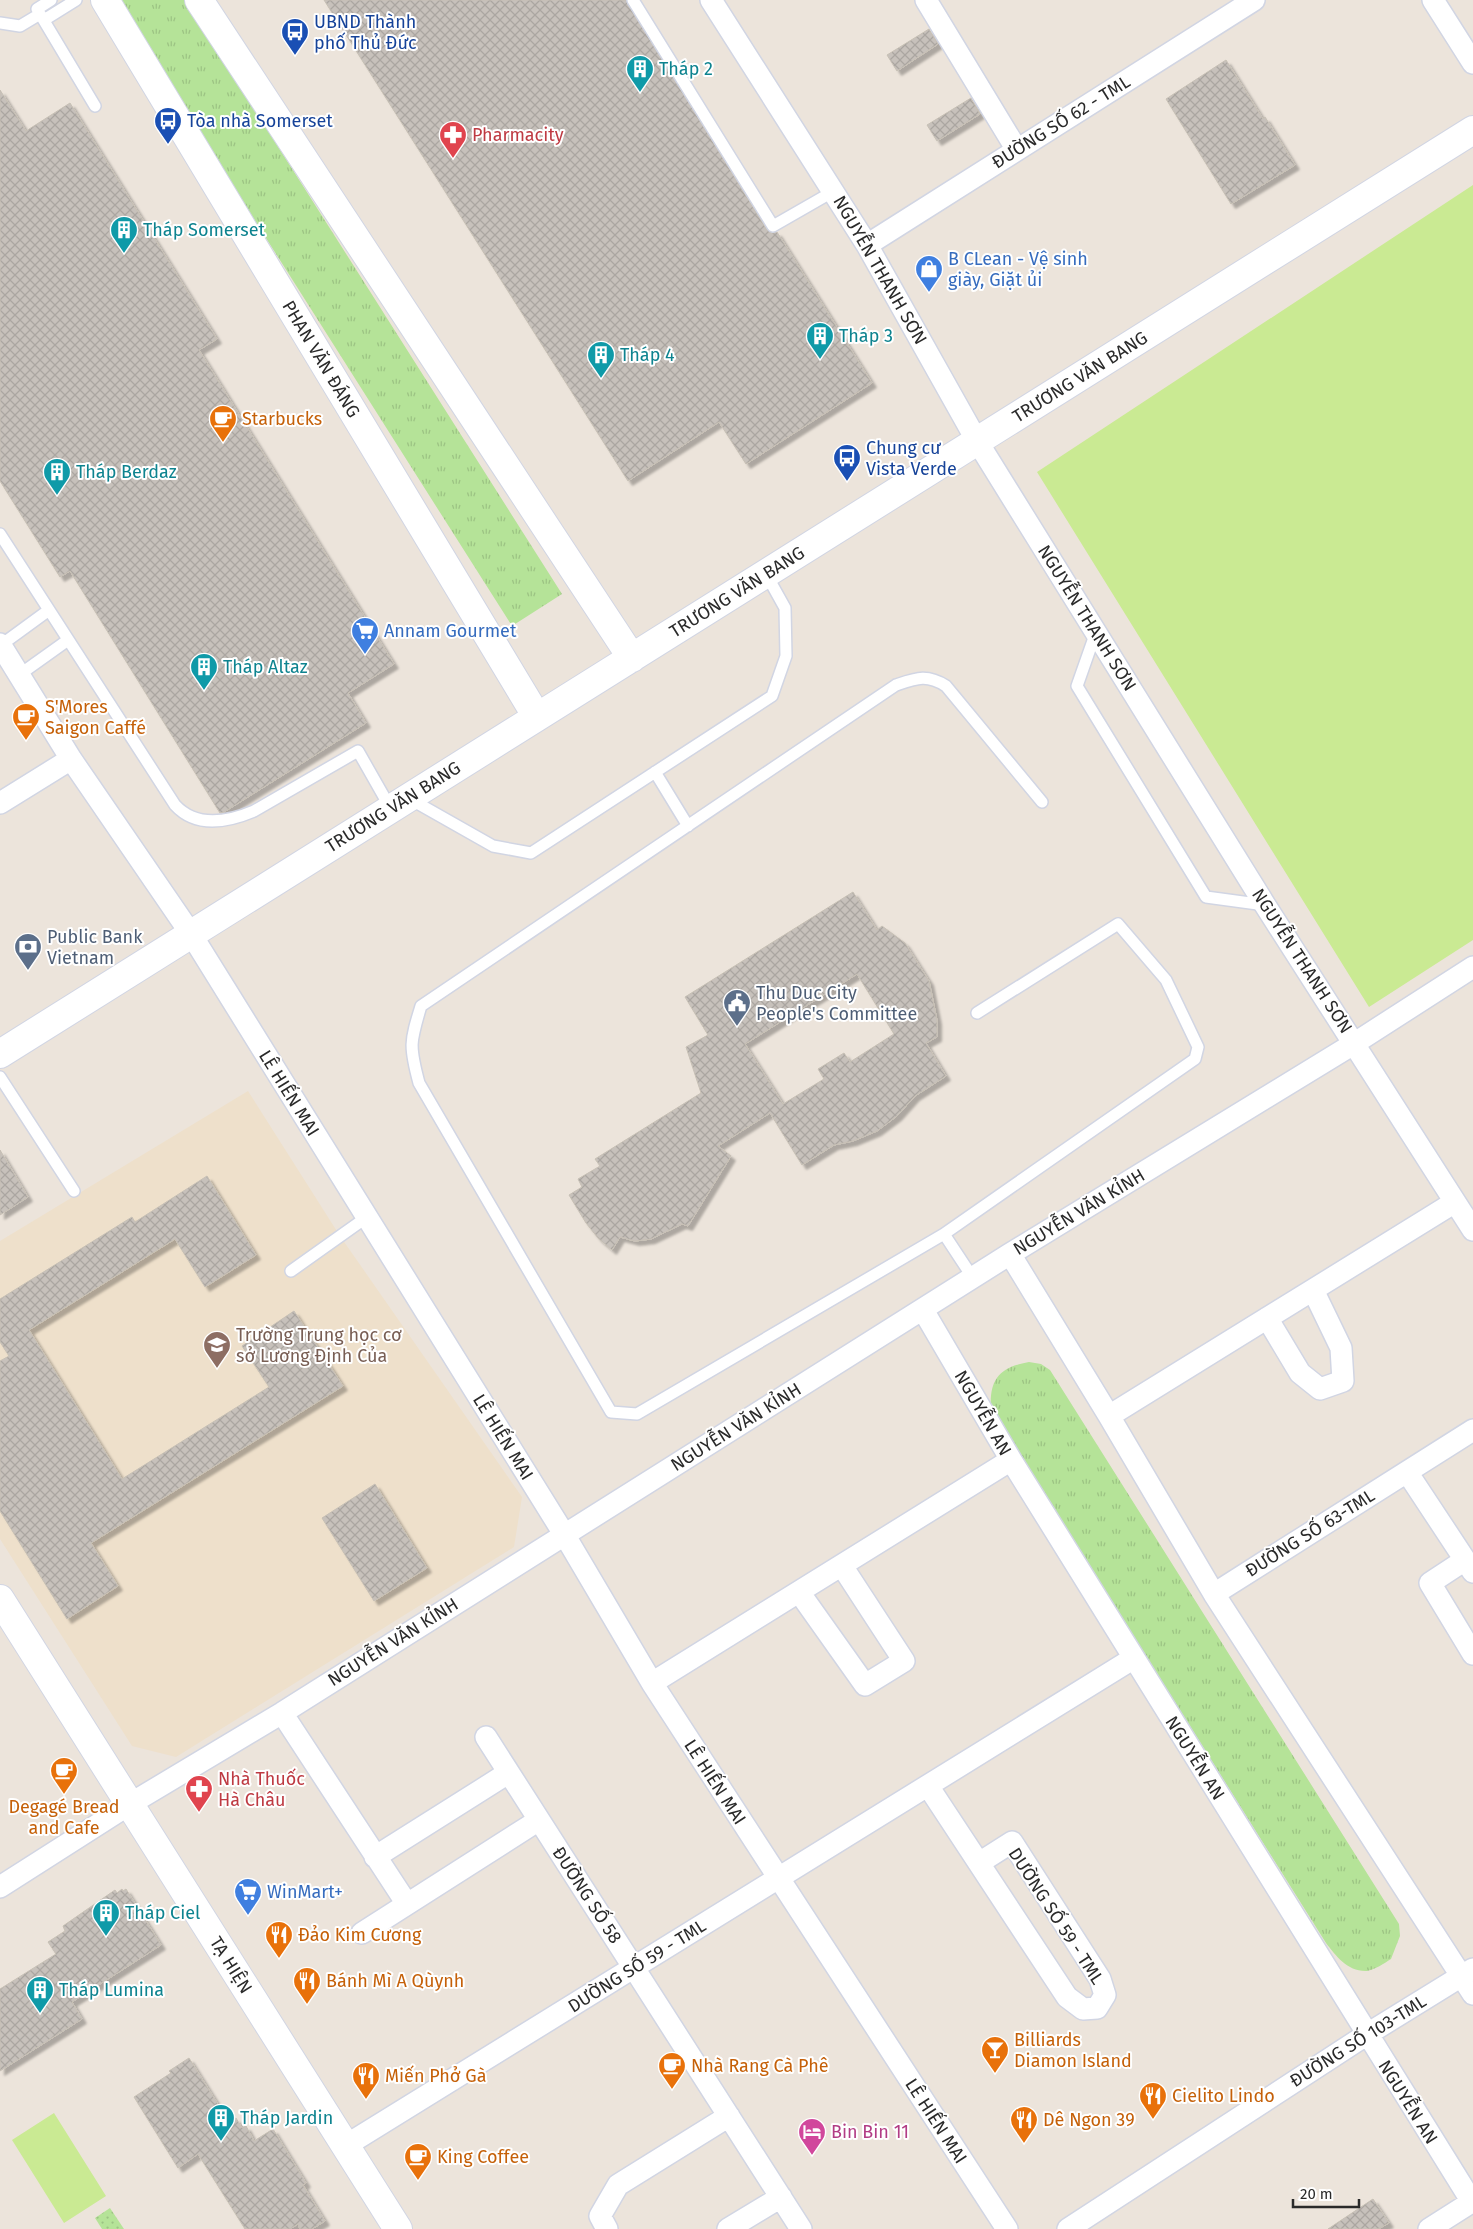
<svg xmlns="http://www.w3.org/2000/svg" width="1473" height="2229" font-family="'Fira Sans',sans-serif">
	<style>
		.education { fill: #eee0cb }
		.grass { fill: url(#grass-dots) }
		.park { fill: url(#park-tufts) }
		.pitch { fill: #caea93 }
		.building { fill: url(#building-cross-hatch); stroke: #c7c0b5; fill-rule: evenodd; filter: url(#shadow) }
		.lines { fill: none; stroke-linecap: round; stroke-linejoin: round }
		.lane-casing { stroke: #d1d5e3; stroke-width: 14 }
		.street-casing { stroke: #d1d5e3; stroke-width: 24 }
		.secondary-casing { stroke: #d1d5e3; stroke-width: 30 }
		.lane { stroke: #fff; stroke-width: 11 }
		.street { stroke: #fff; stroke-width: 21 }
		.secondary { stroke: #fff; stroke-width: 28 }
		.labels { text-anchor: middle; stroke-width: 4; stroke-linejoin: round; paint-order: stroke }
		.transit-label { font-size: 18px; fill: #164399; stroke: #fff; text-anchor: start }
		.culture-label { font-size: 18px; fill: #0d838f; stroke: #fff; text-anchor: start }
		.street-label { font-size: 18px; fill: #2a2a2a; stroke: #fff }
		.health-label { font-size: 18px; fill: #be3a42; stroke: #fff; text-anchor: start }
		.shop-label { font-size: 18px; fill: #366cbe; stroke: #fff; text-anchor: start }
		.food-label { font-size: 18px; fill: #c56008; stroke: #fff; text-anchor: start }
		.service-label { font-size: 18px; fill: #4e5e75; stroke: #fff; text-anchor: start }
		.education-label { font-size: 18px; fill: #785e54; stroke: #fff; text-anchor: start }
		.hotel-label { font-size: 18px; fill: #b23c85; stroke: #fff; text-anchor: start }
	</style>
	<defs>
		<pattern id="grass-dots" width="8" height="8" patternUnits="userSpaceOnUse" patternTransform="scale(1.25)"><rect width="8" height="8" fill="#b5e398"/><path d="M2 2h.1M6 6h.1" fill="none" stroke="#9cc383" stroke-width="1.8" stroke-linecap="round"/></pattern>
		<pattern id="park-tufts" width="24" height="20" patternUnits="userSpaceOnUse" patternTransform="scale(1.25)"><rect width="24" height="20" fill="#b5e398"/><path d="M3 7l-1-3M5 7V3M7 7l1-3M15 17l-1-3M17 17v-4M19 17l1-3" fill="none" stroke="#9cc383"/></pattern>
		<pattern id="building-cross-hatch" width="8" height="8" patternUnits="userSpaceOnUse" patternTransform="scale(1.25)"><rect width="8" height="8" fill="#c7c1bb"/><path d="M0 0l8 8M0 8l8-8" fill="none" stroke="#aba6a1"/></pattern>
		<filter id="shadow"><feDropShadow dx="4.5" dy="4.5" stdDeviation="1" flood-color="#0004"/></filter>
	</defs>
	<rect width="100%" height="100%" fill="#ece4db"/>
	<path class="education" d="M248,1091L340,1236L522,1497L514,1547L176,1757L132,1746L0,1539V1241Z"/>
	<path class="grass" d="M110,2208L124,2229H102L95,2218Z"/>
	<path class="park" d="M115,0H185L562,594L512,626Z
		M1029,1362L1041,1364L1050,1370L1399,1924L1400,1936L1391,1959C1385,1963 1374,1970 1367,1971C1348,1972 1336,1956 1326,1943L991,1409C989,1379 1000,1367 1029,1362Z"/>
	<path class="pitch" d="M1473,185V940L1369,1007L1037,472Z
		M54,2113L106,2196L64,2223L12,2140Z"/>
	<path class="building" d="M324,0H626L767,230L773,233L777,232L872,383L746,464L719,422L628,481Z
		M929,29L938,44L897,71L887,55Z
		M1226,60L1263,119L1265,117L1295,165L1231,204L1166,99Z
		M0,90L26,131L70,103L217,339L199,350L394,664L348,693L366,723L224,812L220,813L70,571L60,577L0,481Z
		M971,98L980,114L937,141L927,125Z
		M853,892L877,930L882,926L905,943L929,981L937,1020V1037L926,1043L946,1076L915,1096L897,1116L877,1131L853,1141L834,1145L802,1165L770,1113L718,1146L731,1156L688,1226L682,1224L651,1239L635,1241L620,1237L612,1250L598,1238L586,1223L569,1195L582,1187L578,1179L600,1166L595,1159L701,1093L686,1047L708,1035L685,997ZM857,974L894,1034L850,1062L844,1053L818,1069L824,1079L783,1104L745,1044Z
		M0,1150L28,1197L0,1215Z
		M207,1176L256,1255L205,1287L175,1239L29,1330L122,1479L269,1387L242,1346L294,1311L343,1386L91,1543L118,1586L67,1619L0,1511V1361L9,1356L0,1342V1299L132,1217L135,1222Z
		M375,1484L427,1568L374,1601L322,1518Z
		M122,1889L123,1891L126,1889L161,1945L72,2002L82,2019L0,2071V1989L56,1954L48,1942L65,1931L63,1926L115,1890L117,1893Z
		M189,2058L229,2122L236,2118L242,2128L246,2126L254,2141L273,2129L306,2183L303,2185L325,2221L312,2229H300L298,2224L290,2229H245L198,2154L178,2168L134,2097L171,2073L169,2071Z
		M1373,2199L1389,2223L1378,2229H1328Z"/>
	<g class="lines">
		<defs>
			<path id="lane" d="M51,0L37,9L95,106
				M633,0L773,226L834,191
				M44,20L76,0
				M0,23L20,26L40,14
				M0,534L175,805C196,828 228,822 254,811L358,751L391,809
				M1096,632L1077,686L1206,897L1265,905
				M1,645L49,610
				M19,675L68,640
				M655,772L688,826
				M410,799L493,846L531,853L772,696L786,656L785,608L766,574
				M0,1077L74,1191
				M944,1234L1195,1059L1198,1047L1166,980L1118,924L977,1013
				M291,1271L367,1217
				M973,1278L944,1234L637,1414L611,1412L419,1083C409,1046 410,1042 421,1006L896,685C917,678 927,674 946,686L1042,802"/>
			<path id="street" d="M711,0L867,245L977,441L1265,905L1473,1230
				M926,0L1017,150
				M1433,0L1473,63
				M867,245L1254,0
				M0,644L71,759L191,934L564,1534L652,1683L1007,2229
				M0,803L71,759
				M1010,1254L1109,1416L1214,1594L1473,1994
				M923,1310L1011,1460L1472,2202
				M1267,1318L1300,1373L1320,1389L1343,1381L1341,1348L1313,1290
				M1109,1416L1455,1202
				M1407,1472L1473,1572
				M1465,1560L1430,1583L1473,1654
				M799,1592L865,1685L904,1661L842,1566
				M1214,1594L1473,1430
				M652,1683L1011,1460
				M282,1713L407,1904
				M486,1737L801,2229
				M928,1786L1067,1997L1083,2009L1097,2008L1105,1995L1100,1979L1012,1842L979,1863
				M375,1857L508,1773
				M0,1887L130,1804L282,1713L1010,1254L1355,1043L1473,967
				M362,1933L539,1820
				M345,2146L1134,1658
				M607,2229L600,2216L618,2185L729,2116
				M728,2229L781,2197
				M1068,2229L1366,2035L1473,1969
				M1429,2229L1473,2201"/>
			<path id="secondary" d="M105,0L537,717
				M199,0L632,658
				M0,1054L1473,130
				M0,1599L398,2229"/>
		</defs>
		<use href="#lane" class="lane-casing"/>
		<use href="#street" class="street-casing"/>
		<use href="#secondary" class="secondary-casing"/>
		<use href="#lane" class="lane"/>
		<use href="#street" class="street"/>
		<use href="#secondary" class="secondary"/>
	</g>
	<defs>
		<symbol id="bus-pin" viewBox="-11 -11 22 30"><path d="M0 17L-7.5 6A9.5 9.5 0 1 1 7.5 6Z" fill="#1a4fb4" stroke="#fff"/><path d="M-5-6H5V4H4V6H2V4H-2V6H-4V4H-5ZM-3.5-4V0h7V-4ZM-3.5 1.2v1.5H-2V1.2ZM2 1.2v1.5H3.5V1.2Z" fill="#fff"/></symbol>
		<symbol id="building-pin" viewBox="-11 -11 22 30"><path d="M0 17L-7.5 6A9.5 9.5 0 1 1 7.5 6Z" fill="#0f9aa8" stroke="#fff"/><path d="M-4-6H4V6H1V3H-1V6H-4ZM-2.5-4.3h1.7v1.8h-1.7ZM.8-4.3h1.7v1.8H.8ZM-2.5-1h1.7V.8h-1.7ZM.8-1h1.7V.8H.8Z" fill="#fff"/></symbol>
		<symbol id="pharmacy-pin" viewBox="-11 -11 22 30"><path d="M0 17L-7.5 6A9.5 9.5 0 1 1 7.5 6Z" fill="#e0444e" stroke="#fff"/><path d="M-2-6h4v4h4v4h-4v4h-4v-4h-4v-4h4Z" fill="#fff"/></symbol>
		<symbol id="shop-pin" viewBox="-11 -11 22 30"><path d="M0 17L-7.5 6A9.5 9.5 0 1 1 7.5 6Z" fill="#3f7fe0" stroke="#fff"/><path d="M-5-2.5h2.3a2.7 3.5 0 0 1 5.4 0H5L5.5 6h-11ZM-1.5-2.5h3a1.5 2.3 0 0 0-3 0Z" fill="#fff"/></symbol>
		<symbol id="cafe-pin" viewBox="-11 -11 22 30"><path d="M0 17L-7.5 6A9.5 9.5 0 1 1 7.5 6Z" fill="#e8710a" stroke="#fff"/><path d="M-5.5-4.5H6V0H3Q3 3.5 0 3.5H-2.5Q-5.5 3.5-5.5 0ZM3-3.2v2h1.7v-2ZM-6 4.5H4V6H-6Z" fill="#fff"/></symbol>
		<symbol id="supermarket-pin" viewBox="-11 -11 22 30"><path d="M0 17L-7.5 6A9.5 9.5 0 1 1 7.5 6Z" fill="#3f7fe0" stroke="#fff"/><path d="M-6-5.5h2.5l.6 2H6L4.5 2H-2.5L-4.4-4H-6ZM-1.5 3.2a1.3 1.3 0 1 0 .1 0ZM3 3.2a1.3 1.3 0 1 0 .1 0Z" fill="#fff"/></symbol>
		<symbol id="bank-pin" viewBox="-11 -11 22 30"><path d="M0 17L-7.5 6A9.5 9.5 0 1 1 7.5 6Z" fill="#5c6f8a" stroke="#fff"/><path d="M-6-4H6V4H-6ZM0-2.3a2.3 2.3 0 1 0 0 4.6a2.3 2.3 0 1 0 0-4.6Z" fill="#fff"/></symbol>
		<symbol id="civic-pin" viewBox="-11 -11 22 30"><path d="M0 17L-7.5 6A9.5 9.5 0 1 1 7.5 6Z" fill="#5c6f8a" stroke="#fff"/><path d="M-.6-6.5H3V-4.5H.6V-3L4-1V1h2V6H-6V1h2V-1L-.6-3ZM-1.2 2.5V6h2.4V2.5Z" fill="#fff"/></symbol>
		<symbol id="school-pin" viewBox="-11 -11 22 30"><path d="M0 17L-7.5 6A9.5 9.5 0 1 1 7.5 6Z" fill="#8d6e63" stroke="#fff"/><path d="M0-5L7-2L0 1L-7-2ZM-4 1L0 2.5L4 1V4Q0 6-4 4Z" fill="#fff"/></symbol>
		<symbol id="restaurant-pin" viewBox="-11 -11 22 30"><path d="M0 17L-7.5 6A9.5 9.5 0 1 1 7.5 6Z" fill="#e8710a" stroke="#fff"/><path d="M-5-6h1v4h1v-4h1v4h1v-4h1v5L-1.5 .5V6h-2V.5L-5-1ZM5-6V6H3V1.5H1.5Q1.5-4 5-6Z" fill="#fff"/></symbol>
		<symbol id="bar-pin" viewBox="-11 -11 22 30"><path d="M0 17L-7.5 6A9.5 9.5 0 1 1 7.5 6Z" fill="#e8710a" stroke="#fff"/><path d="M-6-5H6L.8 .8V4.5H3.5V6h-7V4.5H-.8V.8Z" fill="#fff"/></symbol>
		<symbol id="hotel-pin" viewBox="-11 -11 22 30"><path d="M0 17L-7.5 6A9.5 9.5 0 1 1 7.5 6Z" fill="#d1479c" stroke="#fff"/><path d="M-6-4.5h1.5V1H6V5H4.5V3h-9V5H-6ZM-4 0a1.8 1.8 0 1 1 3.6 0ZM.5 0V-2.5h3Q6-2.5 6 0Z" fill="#fff"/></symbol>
	</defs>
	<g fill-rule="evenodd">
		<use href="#bus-pin" x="279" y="16" width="32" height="43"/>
		<use href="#building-pin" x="624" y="53" width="32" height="43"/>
		<use href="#bus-pin" x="152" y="105" width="32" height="43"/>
		<use href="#pharmacy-pin" x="437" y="119" width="32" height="43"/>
		<use href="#building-pin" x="108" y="214" width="32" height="43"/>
		<use href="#shop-pin" x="913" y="253" width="32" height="43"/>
		<use href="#building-pin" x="804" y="320" width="32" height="43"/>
		<use href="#building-pin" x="585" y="339" width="32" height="43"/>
		<use href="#cafe-pin" x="207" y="403" width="32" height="43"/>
		<use href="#bus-pin" x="831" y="442" width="32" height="43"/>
		<use href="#building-pin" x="41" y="456" width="32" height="43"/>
		<use href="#supermarket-pin" x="349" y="615" width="32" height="43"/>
		<use href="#building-pin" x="188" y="651" width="32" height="43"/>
		<use href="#cafe-pin" x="10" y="701" width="32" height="43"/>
		<use href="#bank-pin" x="12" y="931" width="32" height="43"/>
		<use href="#civic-pin" x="721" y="987" width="32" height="43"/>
		<use href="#school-pin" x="201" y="1329" width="32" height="43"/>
		<use href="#cafe-pin" x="48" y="1755" width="32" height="43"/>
		<use href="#pharmacy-pin" x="183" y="1773" width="32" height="43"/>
		<use href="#supermarket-pin" x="232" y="1876" width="32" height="43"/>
		<use href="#building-pin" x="90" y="1897" width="32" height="43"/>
		<use href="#restaurant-pin" x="263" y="1919" width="32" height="43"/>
		<use href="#restaurant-pin" x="291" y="1965" width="32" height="43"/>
		<use href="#building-pin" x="24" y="1974" width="32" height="43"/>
		<use href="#bar-pin" x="979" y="2034" width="32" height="43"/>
		<use href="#cafe-pin" x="656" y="2050" width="32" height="43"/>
		<use href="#restaurant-pin" x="350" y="2060" width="32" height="43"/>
		<use href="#restaurant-pin" x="1137" y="2080" width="32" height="43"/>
		<use href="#building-pin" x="205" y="2102" width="32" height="43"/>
		<use href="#restaurant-pin" x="1008" y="2104" width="32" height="43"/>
		<use href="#hotel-pin" x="796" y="2116" width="32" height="43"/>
		<use href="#cafe-pin" x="402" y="2141" width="32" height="43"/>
	</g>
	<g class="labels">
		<g class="transit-label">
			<text x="314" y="28">UBND Thành<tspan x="314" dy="21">phố Thủ Đức</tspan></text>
			<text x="187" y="127">Tòa nhà Somerset</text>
			<text x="866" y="454">Chung cư<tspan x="866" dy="21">Vista Verde</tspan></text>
		</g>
		<g class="culture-label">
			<text x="659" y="75">Tháp 2</text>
			<text x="143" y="236">Tháp Somerset</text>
			<text x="839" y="342">Tháp 3</text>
			<text x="620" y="361">Tháp 4</text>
			<text x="76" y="478">Tháp Berdaz</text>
			<text x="223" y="673">Tháp Altaz</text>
			<text x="125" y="1919">Tháp Ciel</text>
			<text x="59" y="1996">Tháp Lumina</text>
			<text x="240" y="2124">Tháp Jardin</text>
		</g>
		<g class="street-label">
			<text transform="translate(1061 122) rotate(-32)" y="6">ĐƯỜNG SỐ 62 - TML</text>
			<text transform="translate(880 270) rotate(60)" y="6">NGUYỄN THANH SƠN</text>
			<text transform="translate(321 359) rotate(59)" y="6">PHAN VĂN ĐÁNG</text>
			<text transform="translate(1080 377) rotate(-32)" y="6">TRƯƠNG VĂN BANG</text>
			<text transform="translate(737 592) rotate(-32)" y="6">TRƯƠNG VĂN BANG</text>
			<text transform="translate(1087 618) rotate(58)" y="6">NGUYỄN THANH SƠN</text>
			<text transform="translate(393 807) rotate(-32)" y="6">TRƯƠNG VĂN BANG</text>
			<text transform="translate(1302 961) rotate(57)" y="6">NGUYỄN THANH SƠN</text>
			<text transform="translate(289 1093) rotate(58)" y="6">LÊ HIẾN MAI</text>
			<text transform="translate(1079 1212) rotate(-31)" y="6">NGUYỄN VĂN KỈNH</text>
			<text transform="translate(983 1413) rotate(60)" y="6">NGUYỄN AN</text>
			<text transform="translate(736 1427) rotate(-32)" y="6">NGUYỄN VĂN KỈNH</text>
			<text transform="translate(503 1437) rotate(58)" y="6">LÊ HIẾN MAI</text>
			<text transform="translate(1310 1533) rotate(-32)" y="6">ĐƯỜNG SỐ 63-TML</text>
			<text transform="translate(393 1642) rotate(-32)" y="6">NGUYỄN VĂN KỈNH</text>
			<text transform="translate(1195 1758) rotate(58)" y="6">NGUYỄN AN</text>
			<text transform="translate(715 1782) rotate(57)" y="6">LÊ HIẾN MAI</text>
			<text transform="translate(587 1895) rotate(57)" y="6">ĐƯỜNG SỐ 58</text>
			<text transform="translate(1056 1916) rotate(57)" y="6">DƯỜNG SỐ 59 - TML</text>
			<text transform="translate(231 1965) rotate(58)" y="6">TẠ HIỆN</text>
			<text transform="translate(637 1966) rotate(-32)" y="6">DƯỜNG SỐ 59 - TML</text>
			<text transform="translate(1358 2041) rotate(-32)" y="6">ĐƯỜNG SỐ 103-TML</text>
			<text transform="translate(1408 2102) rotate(58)" y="6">NGUYỄN AN</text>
			<text transform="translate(936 2121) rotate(57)" y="6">LÊ HIẾN MAI</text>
		</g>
		<g class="health-label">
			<text x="472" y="141">Pharmacity</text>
			<text x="218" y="1785">Nhà Thuốc<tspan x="218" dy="21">Hà Châu</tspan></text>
		</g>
		<g class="shop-label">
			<text x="948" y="265">B CLean - Vệ sinh<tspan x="948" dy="21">giày, Giặt ủi</tspan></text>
			<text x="384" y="637">Annam Gourmet</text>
			<text x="267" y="1898">WinMart+</text>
		</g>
		<g class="food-label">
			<text x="242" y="425">Starbucks</text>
			<text x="45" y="713">S'Mores<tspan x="45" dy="21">Saigon Caffé</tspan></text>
			<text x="64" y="1813" text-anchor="middle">Degagé Bread<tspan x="64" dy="21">and Cafe</tspan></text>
			<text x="298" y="1941">Đảo Kim Cương</text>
			<text x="326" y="1987">Bánh Mì A Qùynh</text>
			<text x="1014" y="2046">Billiards<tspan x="1014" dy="21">Diamon Island</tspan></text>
			<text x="691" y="2072">Nhà Rang Cà Phê</text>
			<text x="385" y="2082">Miến Phở Gà</text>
			<text x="1172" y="2102">Cielito Lindo</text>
			<text x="1043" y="2126">Dê Ngon 39</text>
			<text x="437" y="2163">King Coffee</text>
		</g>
		<g class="service-label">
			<text x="47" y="943">Public Bank<tspan x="47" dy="21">Vietnam</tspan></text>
			<text x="756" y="999">Thu Duc City<tspan x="756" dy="21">People's Committee</tspan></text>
		</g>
		<g class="education-label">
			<text x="236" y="1341">Trường Trung học cơ<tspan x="236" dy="21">sở Lương Định Của</tspan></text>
		</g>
		<g class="hotel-label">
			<text x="831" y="2138">Bin Bin 11</text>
		</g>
	</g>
	<path d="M1293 2199v8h66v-8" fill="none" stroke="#2a2a2a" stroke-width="2.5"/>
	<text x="1300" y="2199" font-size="15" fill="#2a2a2a" stroke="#ffffff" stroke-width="4" paint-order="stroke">20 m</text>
</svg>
